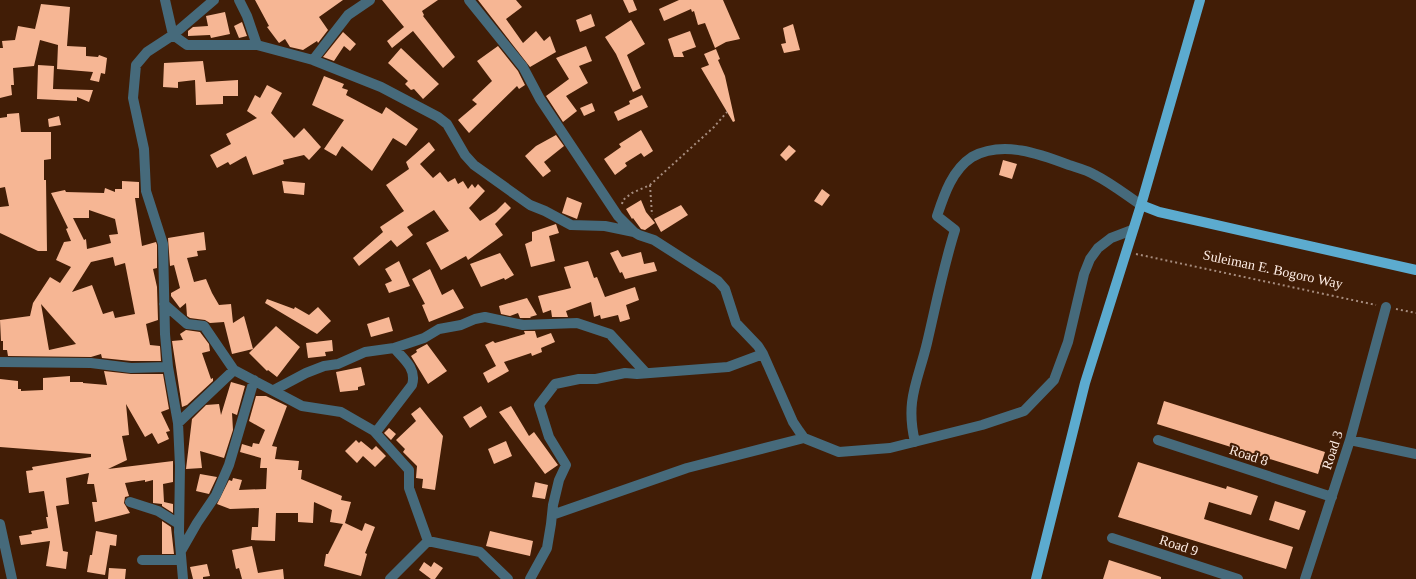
<svg xmlns="http://www.w3.org/2000/svg" width="1416" height="579" font-family="'Times New Roman',serif">
	<style>
		.building { fill: #f6b694; fill-rule: evenodd }
		.lines { fill: none; stroke-linecap: round; stroke-linejoin: round }
		.path { stroke: #a68c7e; stroke-width: 2; stroke-dasharray: 2 3; stroke-linecap: butt }
		.minor { stroke: #466a7b; stroke-width: 10 }
		.major { stroke: #5cabcf; stroke-width: 10 }
		.labels { text-anchor: middle; stroke-width: 4; stroke-linejoin: round; paint-order: stroke }
		.street-label { font-size: 14px; fill: #feede5; stroke: #411d06 }
	</style>
	<rect width="100%" height="100%" fill="#411d06"/>
	<path class="building" d="M255,0H343L319,17L328,30L318,43L317,41L303,50L290,47L285,39L279,43L267,27L269,26Z
		M382,0H438L422,11L424,15L423,16L455,57L443,68L413,31L392,48L387,41L404,27Z
		M478,0H516L522,7L506,19L523,43L536,31L544,41L550,36L556,52L530,67Z
		M623,0H633L637,10L629,13Z
		M679,0H723L740,39L726,42L715,48L705,23L698,25L694,11L692,12L691,9L664,21L659,9Z
		M41,4L70,7L67,46L86,47V56L98,57L99,55L107,58L105,74L101,73L99,82L90,80L93,72L57,69L58,45L40,40L34,66L13,68L14,85H11L12,95L0,98V48H3L2,41L15,40L18,26L35,29Z
		M225,12L230,34L211,38L210,35L188,36V31L193,27L208,26L206,16Z
		M591,14L595,26L580,32L576,20Z
		M631,20L645,44L627,55L641,88L633,92L616,54L605,37Z
		M242,22L247,36L239,38L234,26Z
		M793,24L800,50L784,53L781,44L786,43L783,28Z
		M690,31L696,47L682,52L684,57H674L668,39Z
		M343,32L356,44L350,51L344,46L334,61L323,57Z
		M498,46L518,71L525,85L519,89L517,86L469,133L458,120L477,104L472,100L492,81L477,61Z
		M586,46L592,61L579,66L588,83L566,96L577,111L563,122L546,96L569,79L556,58Z
		M401,48L439,84L423,99L414,89L411,90L405,84L408,81L388,63Z
		M716,49L720,59L718,60L725,76L735,121L733,122L701,68L709,65L704,54Z
		M203,61L206,82L238,80V96H223V104L196,105L195,80L178,82V88L163,87L164,63Z
		M38,65L54,66L53,89L93,90L89,102L77,97V101L37,99Z
		M324,76L344,84L342,88L348,90L346,95L382,114L386,107L418,129L406,146L393,138L372,171L342,146L336,156L324,149L344,120L312,105Z
		M267,85L282,93L271,113L294,138L304,128L321,147L309,160L304,155L283,160L284,164L253,175L246,156L230,165L228,162L217,168L210,155L231,144L226,134L257,118L247,111L255,95L260,98Z
		M642,95L648,107L618,121L614,112L630,104L629,101Z
		M592,103L595,111L584,116L580,108Z
		M19,113L21,132H51V159L44,160V180H46L47,251H38L0,233V207L9,206L5,187L0,188V118L7,117V114Z
		M59,116L61,125L49,127L48,119Z
		M641,130L653,151L644,157L641,153L625,163L627,166L615,175L604,159L621,147L619,144Z
		M556,135L564,146L544,162L551,171L543,177L525,156L536,146Z
		M429,142L435,150L420,164L433,178L440,172L448,182L455,178L458,184L463,181L468,189L472,184L475,188L478,184L485,191L469,208L480,221L496,211L505,202L511,208L495,224L503,235L468,260L466,256L441,270L426,243L449,231L434,210L407,227L413,235L397,247L391,240L359,266L353,258L383,232L380,227L404,211L386,185L409,169L406,162Z
		M789,145L796,151L786,161L780,155Z
		M1003,160L1017,164L1012,179L999,175Z
		M122,181L139,182V198H135L142,246L156,242L157,245V268L153,269L157,287L158,320L146,324L150,345L160,346L161,361H131L102,358L101,354L91,357L8,356L7,350H3V341H1L0,320L30,316L33,303L50,277L60,283L71,267L56,260L64,242L71,241L66,229L68,228L51,193L65,190L66,192L104,193L105,188L115,192V189H122ZM89,210L115,219L118,234L109,235L111,243L87,249L86,239L84,240L73,218H89ZM113,257L115,266L125,263L135,314L115,318L113,311L103,314L92,285L72,292L91,262ZM41,304L76,344L49,350Z
		M282,181L305,183L304,195L284,193Z
		M822,189L830,195L822,206L814,201Z
		M567,197L582,203L577,219L562,213Z
		M641,200L646,212L655,223L645,230L641,229L633,218L632,219L626,209Z
		M681,205L688,215L661,232L654,219Z
		M556,224L559,233L549,236L555,261L531,267L525,244L532,241V232Z
		M204,232L206,250L197,251L198,256L187,258L194,282L206,279L212,293L219,305L231,304L233,323L244,316L253,349L232,354L224,322L210,323L205,320L190,318L187,316L186,303L180,308L171,296V293L180,288L174,265L170,266L168,238Z
		M618,250L622,257L641,252L644,264L654,262L657,271L625,279L622,272L620,273L610,253Z
		M500,253L514,275L505,280L504,278L481,287L470,264Z
		M399,261L410,286L389,293L385,284L392,281L385,269Z
		M588,261L594,278L597,277L605,297L635,287L639,300L626,305L630,319L620,322L618,315L601,319L600,315L594,317L591,302L566,311L568,317H552L551,310L543,313L538,296L571,288L564,267Z
		M430,269L442,295L453,289L464,308L429,322L422,305L425,304L412,279Z
		M527,298L537,315L530,317L531,318H520L518,313L510,316L501,314L499,306Z
		M267,299L294,309L295,307L309,315L318,307L331,321L317,334L265,303Z
		M389,317L393,331L371,337L367,324Z
		M276,326L300,347L277,377L268,370L267,371L249,353Z
		M186,330L200,332L209,344L210,351L202,353L211,379L213,378V381L187,405L182,407L172,341L183,340L180,334Z
		M524,331H535L537,338L551,333L555,342L541,348L542,352L532,356L531,353L504,362L509,371L488,383L483,373L496,366L485,345L493,341L495,343L525,334Z
		M332,340L333,351L325,352L326,356L308,358L306,343Z
		M427,344L447,371L428,384L411,356L417,352L416,350Z
		M361,367L365,385L358,387V390L340,392L336,372Z
		M104,371L131,374H163L169,409L161,412L170,431L166,432L169,439L158,444L152,433L145,437L126,404L129,435L122,436L127,460L108,469L173,461V482L163,484L164,502L173,504V513L162,506V504L153,503V480L145,482V480L125,483L129,496L125,497L124,503L130,513L95,522L92,502H97L94,484H87L89,473L66,478L69,504L56,506L63,551L68,552L66,569L46,566L50,541L21,545L19,536L32,534L31,531L48,528L46,517H48L44,491L29,493L26,471L33,470L32,467L91,457V454L0,447V379L18,381V389H21V391L43,390V378L70,376V382H83V383L107,385Z
		M231,382L245,386L237,415L232,413L233,430L224,458L200,451L202,468L186,469L192,419L206,405L219,404L221,415Z
		M256,396H266L287,406L272,446L277,447L275,459L299,461L298,470H302L301,479L342,496L341,500L351,502L345,523L362,531L365,523L375,527L365,553L367,554L361,576L324,566L326,554H328L343,524L330,522L332,510L314,502L313,523L298,522V513H276L275,541L251,540L252,527H258L259,508L230,509L217,504L229,480L232,481L233,478L242,480L239,490L266,489L267,468H260L261,458L240,452L242,444L252,447L253,443L259,444L265,430L249,421Z
		M1164,401L1325,452L1318,474L1157,424Z
		M481,406L487,417L470,428L463,417Z
		M511,406L529,436L534,432L558,465L545,474L499,412Z
		M420,407L443,436L435,490L422,488L423,479L416,478L417,466L403,452L405,449L396,440L416,421L411,414Z
		M389,428L396,434L391,440L384,433Z
		M356,440L359,443L361,441L372,450L376,446L386,456L375,467L363,456L357,463L345,451Z
		M506,441L512,456L494,464L488,449Z
		M1138,462L1226,489L1227,486L1258,496L1251,515L1209,502L1204,519L1293,547L1286,569L1118,517Z
		M200,474L217,477L209,494L196,491Z
		M535,482L548,485L545,499L532,497Z
		M1275,501L1306,511L1299,530L1269,520Z
		M162,521L171,527L174,554H162Z
		M96,531L117,535L116,546L110,545L105,575L87,572L90,555H92Z
		M490,531L533,541L530,556L486,546Z
		M252,546L258,573L283,569L284,579H242L239,568L236,569L232,550Z
		M1109,560L1161,577V579H1103Z
		M424,562L431,567L434,562L443,568L435,579H431L419,570Z
		M207,564L210,576L203,577V579H193L190,567Z
		M109,568L126,569L125,579H108Z"/>
	<g class="lines">
		<path class="path" d="M650,185L652,215
			M622,204L623,200L632,193L650,185L714,127L727,112
			M1136,254L1376,305
			M1396,309L1416,313"/>
		<path class="minor" d="M165,0L173,35L187,45H257L313,60L381,87L438,117L447,124L465,155L474,165L530,205L545,211L571,225L605,226L634,232L639,235L654,240L718,281L725,289L736,323L758,346L763,354L793,422L799,431L804,438L839,452L890,448L982,425L1024,411L1054,380L1068,342L1084,274L1090,259L1098,248L1111,238L1132,230
			M239,0L247,16L257,45
			M469,0L523,67L540,99L618,216L634,232
			M313,60L348,15L370,0
			M164,304L187,324L204,326L234,370L302,406L341,412L374,431L409,470V488L428,541L480,552L508,579
			M0,362L91,363L131,368L168,367
			M274,390L306,373L324,366L338,364L365,352L394,348L424,338L439,329L461,325L475,319L485,317L523,325L577,323L610,334L645,372
			M178,423L234,370
			M376,432L412,385C417,369 404,359 394,348
			M1158,440L1332,497
			M1350,440L1416,454
			M915,442C905,400 918,381 927,343C936,305 943,268 955,230L937,216C944,195 952,170 972,157C1003,140 1040,154 1069,165C1078,168 1087,170 1095,175C1111,183 1126,195 1141,205
			M130,502L158,511L179,524
			M552,515L687,468L804,438
			M0,524L12,579
			M1112,538L1238,579
			M181,551L197,523L216,495L229,465L254,380
			M142,560H180
			M183,579L179,532L180,466L178,423L168,367L165,334L163,244L146,191L144,149L133,98L136,65L147,52L173,35L214,0
			M390,579L428,541
			M530,579L547,548L551,524L553,505L559,480L566,465L549,437L539,405L555,384L579,379H596L625,373L637,374L728,367L763,354
			M1305,579L1350,440L1386,307"/>
		<path class="major" d="M1141,205L1159,212L1416,270
			M1036,579L1085,383L1141,205L1200,0"/>
	</g>
	<g class="labels">
		<g class="street-label">
			<text transform="translate(1273 269) rotate(12)" y="5">Suleiman E. Bogoro Way</text>
			<text transform="translate(1332 450) rotate(-72)" y="5">Road 3</text>
			<text transform="translate(1249 455) rotate(18)" y="5">Road 8</text>
			<text transform="translate(1179 545) rotate(18)" y="5">Road 9</text>
		</g>
	</g>
</svg>
